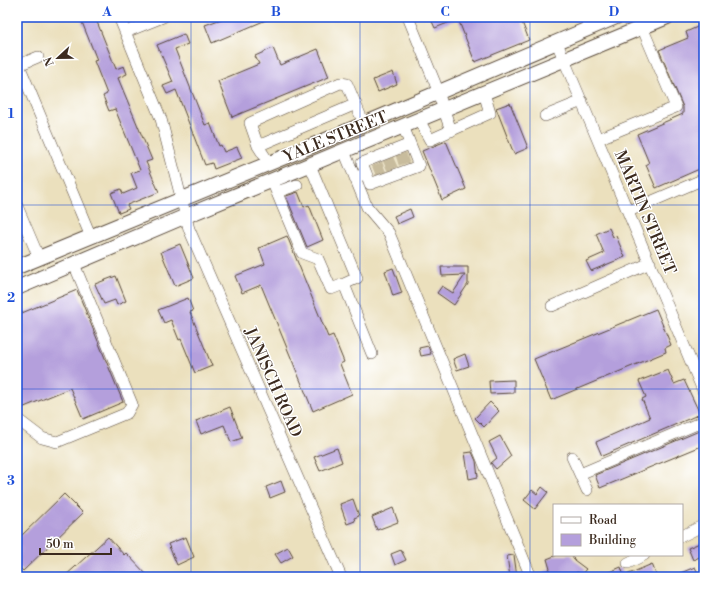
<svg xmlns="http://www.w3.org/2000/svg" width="721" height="594" font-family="'Libre Bodoni',serif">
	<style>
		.building { fill: #b49fdc }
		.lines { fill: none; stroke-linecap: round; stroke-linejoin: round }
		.minor-tunnel { stroke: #c8bc9d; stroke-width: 11; stroke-dasharray: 11 5.5; stroke-linecap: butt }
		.minor-casing { stroke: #554536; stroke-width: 12 }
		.major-casing { stroke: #554536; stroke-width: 16 }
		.minor { stroke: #fff; stroke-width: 11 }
		.major { stroke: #fff; stroke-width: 14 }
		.grid { fill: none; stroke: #1d4ed8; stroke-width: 1; stroke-opacity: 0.55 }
		.labels { text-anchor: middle; stroke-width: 3; stroke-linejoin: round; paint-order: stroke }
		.street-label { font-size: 16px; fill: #3b2a1e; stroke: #fff }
		.neatline { fill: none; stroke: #1d4ed8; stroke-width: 1.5 }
		.grid-label { font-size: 13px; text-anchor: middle; font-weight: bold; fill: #1d4ed8 }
	</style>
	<rect width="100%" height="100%" fill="#fff"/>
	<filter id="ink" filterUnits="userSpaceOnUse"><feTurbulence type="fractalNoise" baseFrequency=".025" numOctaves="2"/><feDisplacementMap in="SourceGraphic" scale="8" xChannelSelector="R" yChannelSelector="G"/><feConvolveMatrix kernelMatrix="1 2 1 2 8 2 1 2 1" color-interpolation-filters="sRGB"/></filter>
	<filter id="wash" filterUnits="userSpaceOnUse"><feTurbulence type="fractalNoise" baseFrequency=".012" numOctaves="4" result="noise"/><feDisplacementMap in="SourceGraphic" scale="16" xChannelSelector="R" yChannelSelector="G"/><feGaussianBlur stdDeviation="0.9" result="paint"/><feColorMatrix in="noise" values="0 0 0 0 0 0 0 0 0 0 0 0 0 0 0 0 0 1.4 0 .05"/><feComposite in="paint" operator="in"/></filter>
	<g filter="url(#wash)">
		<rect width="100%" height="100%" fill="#ebe0bd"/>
		<g id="blocks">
			<path class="building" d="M80,17H95L116,69L124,66L127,74L118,78L152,160L146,162L159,192L127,205L129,209L119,213L111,193L121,189L123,194L137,188L131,173L140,170L115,109L109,111L103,96L107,94L94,61L97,60Z
				M232,17H273L212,43L205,25L224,18L225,20Z
				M430,17H520L529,40L475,62L458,19L435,28Z
				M704,24V167L656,188L646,165L649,163L637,134L683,114V107L659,50L688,38L686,32Z
				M184,34L188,44L175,49L205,125L210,123L219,146L221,145L224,152L237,147L242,158L214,169L212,163L205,165L176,90L167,94L163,86L173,82L157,45Z
				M273,48L280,65L318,49L329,77L232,117L218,81L259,64L255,56Z
				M393,72L397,84L378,92L373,80Z
				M510,103L528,148L514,154L496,108Z
				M446,141L466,189L442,200L422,151Z
				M298,192L304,207L309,205L323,240L307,247L286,196Z
				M410,209L413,217L397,224L394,216Z
				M609,228L613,237L616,236L625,257L591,271L586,261L604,253L596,234Z
				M287,236L328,337L333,335L344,362L340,364L352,394L313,411L261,285L242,293L235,276L265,264L259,248Z
				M180,244L194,278L175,286L161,252Z
				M441,267H468V284L454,305L437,293L442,286L453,293L465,275L442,276Z
				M393,268L402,293L393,296L385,271Z
				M116,276L126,301L117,305L115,300L104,304L95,284Z
				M77,290L123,402L83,419L70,388L17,410V315Z
				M188,298L193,311L190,312L212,366L195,373L181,339L179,340L171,320L164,323L158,310Z
				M656,309L671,345L665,348L666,352L551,400L534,359Z
				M428,346L431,354L421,356L419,348Z
				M465,354L469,366L457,370L453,359Z
				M668,370L674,384L684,380L700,414L602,456L596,442L650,418L642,399L646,397L639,381Z
				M514,380V393L490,394L489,381Z
				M490,402L499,411L484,427L475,418Z
				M230,407L242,438L231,442L224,425L201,434L196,421Z
				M704,429V445L600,488L595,475Z
				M500,436L511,456L496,469L491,463L497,458L489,442Z
				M337,448L342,462L320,471L314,457Z
				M472,452L476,461L478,477L469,479L465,453Z
				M281,481L285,492L270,498L266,487Z
				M542,487L548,492L535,509L524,500L532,490L537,494Z
				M64,494L83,513L23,571L17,565V540Z
				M353,499L359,516L354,518L355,521L347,524L340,504Z
				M393,508L398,522L377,530L372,517Z
				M108,537L124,555L126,553L149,577H64Z
				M186,537L194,557L177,565L168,544Z
				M702,542L704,555L693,560L688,548Z
				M288,547L293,556L281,563L275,554Z
				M401,550L406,560L395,565L391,554Z
				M514,555L517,577H510L507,556Z
				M557,555H572L574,560L586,569L581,575L577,572L573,577H538V575L550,569L547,559Z
				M652,564L657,577H598L621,567L624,576Z
				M695,567L700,577H671Z"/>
		</g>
	</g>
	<g filter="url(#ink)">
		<use href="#blocks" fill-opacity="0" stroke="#554536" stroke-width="1"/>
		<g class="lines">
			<path class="minor-tunnel" d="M401,154L404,164
				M388,159L393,170
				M377,164L381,174"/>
			<defs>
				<path id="minor" d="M119,17L161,119L189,229L341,577
					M408,17L435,83L451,131
					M585,17L590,28
					M126,32L163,17
					M557,43L704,393
					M38,57L19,65L91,237
					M545,116L582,101
					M419,120L430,140L490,113L484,93
					M598,139L676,107L642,27
					M258,146L356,104
					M344,151L367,207L389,233L531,577
					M269,163L258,146L250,123L340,83L347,84L364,124
					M310,165L357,278L344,284L372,354
					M366,173L362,163L410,144
					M355,178L366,173L370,184L419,166L403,126
					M272,181L302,253L318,259L331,289L344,284
					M277,192L297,185
					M17,206L39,258
					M629,211L704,179
					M552,306L650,263
					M17,419L42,438L57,442L127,413L132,404L74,264
					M572,457L587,490
					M580,474L704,421
					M682,536L704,525
					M628,563L644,555"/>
				<path id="major" d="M17,267L338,135L616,17
					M17,288L186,216L667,17"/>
			</defs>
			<use href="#minor" class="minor-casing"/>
			<use href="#major" class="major-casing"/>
			<use href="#minor" class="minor"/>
			<use href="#major" class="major"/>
		</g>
	</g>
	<path class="grid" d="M191,17V577M360,17V577M530,17V577M17,205H704M17,389H704"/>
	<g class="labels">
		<g class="street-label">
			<text transform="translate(335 136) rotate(-22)" y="6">YALE STREET</text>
			<text transform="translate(646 212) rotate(67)" y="6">MARTIN STREET</text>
			<text transform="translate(274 382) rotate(66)" y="6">JANISCH ROAD</text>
		</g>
	</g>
	<rect width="721" height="594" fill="none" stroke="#fff" stroke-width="44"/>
	<rect x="553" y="504" width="130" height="52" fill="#ffffff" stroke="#b1aaa5"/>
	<rect x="561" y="517" width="20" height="6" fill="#ffffff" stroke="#b1aaa5"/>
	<text x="589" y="524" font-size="12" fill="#3b2a1e">Road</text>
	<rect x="561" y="534" width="20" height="12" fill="#b49fdc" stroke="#b1aaa5"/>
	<text x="589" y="544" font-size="12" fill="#3b2a1e">Building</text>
	<g transform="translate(58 58) rotate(248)" stroke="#ffffff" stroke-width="3" paint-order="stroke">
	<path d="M0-3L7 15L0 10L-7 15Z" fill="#3b2a1e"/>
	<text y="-6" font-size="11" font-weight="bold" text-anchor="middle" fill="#3b2a1e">N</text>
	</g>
	<path d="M40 548v6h71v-6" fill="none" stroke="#3b2a1e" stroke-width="2"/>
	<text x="46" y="548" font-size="12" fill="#3b2a1e" stroke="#ffffff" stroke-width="3" paint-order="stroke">50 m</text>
	<rect x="22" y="22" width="677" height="550" class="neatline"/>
	<g class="grid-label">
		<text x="107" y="16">A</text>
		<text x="276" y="16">B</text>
		<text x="445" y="16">C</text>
		<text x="614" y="16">D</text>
		<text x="11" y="118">1</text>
		<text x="11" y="302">2</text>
		<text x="11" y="485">3</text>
	</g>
</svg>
